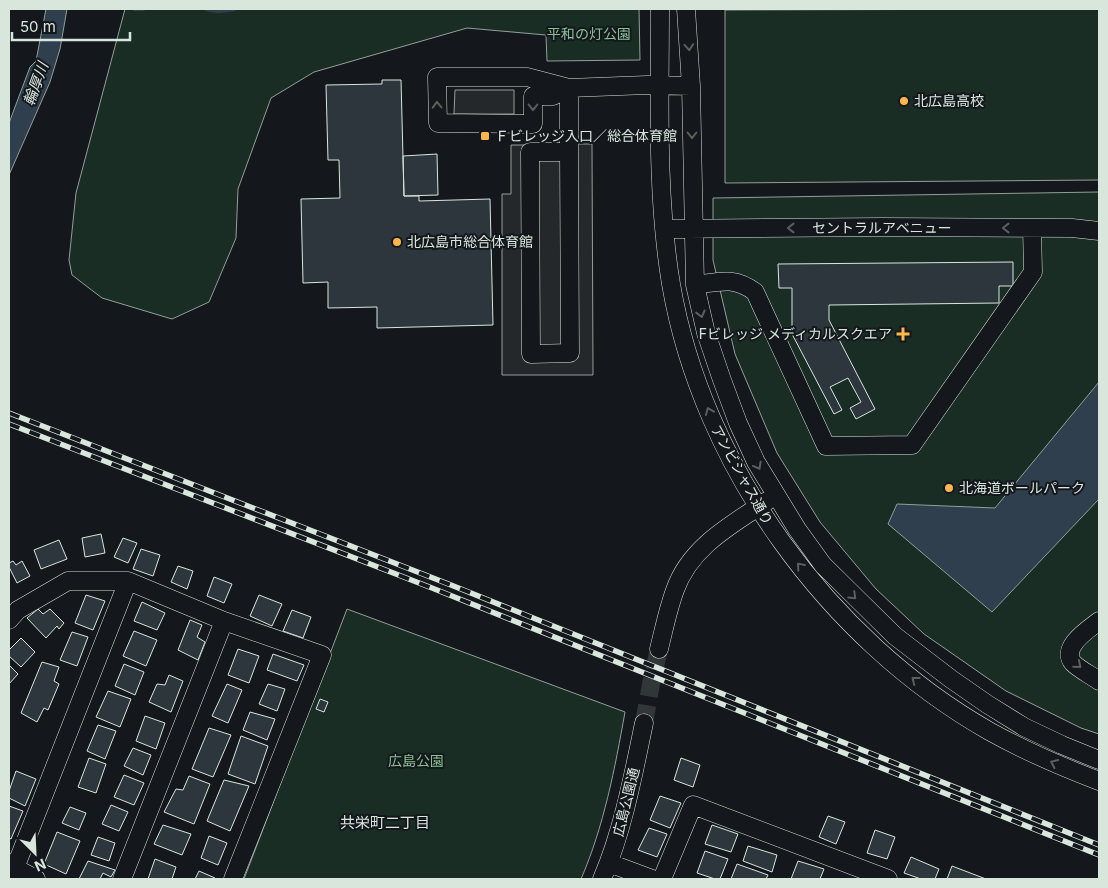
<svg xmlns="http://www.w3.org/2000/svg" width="1108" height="888" font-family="Inter,'Noto Sans JP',sans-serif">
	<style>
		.green { fill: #1a2d24; stroke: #939e99 }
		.parking { fill: #24282b; stroke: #939e99 }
		.water { fill: #2f3f4d; stroke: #939e99 }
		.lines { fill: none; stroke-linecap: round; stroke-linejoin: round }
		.stream { stroke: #2f3f4d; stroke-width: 4.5 }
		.building { fill: #2c363c; stroke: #d8e6dc }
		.minor-tunnel { stroke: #313739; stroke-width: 18; stroke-dasharray: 18 9; stroke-linecap: butt }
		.minor-casing { stroke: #d8e6dc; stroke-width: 19 }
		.minor { stroke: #14181c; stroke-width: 18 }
		.rail-casing { stroke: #d8e6dc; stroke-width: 5.5 }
		.rail { stroke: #14181c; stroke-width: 4; stroke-dasharray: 11; stroke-linecap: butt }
		.oneway { stroke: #59605f }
		.poi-dot { fill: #ffb74d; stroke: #14181c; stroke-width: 2 }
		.labels { text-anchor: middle; stroke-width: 4; stroke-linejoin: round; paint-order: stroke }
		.park-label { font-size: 14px; fill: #8ac095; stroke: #14181c }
		.poi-label { font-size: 14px; fill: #d8e6dc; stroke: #14181c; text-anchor: start }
		.street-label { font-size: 14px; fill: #d8e6dc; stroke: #14181c }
		.water-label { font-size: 15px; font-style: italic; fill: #d8e6dc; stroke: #14181c }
		.neighbourhood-label { font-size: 15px; fill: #d8e6dc; stroke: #14181c }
	</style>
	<rect width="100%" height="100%" fill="#14181c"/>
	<path class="green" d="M125,9H639L640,60L547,61L546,35L467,28L314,72L271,98L238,189L236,238L209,302L172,319L102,298L72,275L69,260L76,193Z
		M1099,9V180L725,183V10Z
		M1099,192V734L1081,728L1006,691L924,634L876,589L820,522L777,453L735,354L713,260V198Z
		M347,609L625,712C615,768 604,826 581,879H244Z"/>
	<path class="parking" d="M455,90H514V114H454Z
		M579,136V144H592L593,375H502V194H511V145H557L558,137Z"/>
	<path class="water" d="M46,9H67L60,49L50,82L9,175V123L30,67L36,61Z
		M1099,382V499L992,612L888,524L897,504L995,508Z"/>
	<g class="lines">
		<path class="stream" d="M135,9H143
			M207,9L218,11L234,9"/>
	</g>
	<path class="building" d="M382,80H401L404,196H419V201L490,199L493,325L377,328V307L328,308V282L303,283L301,199L340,198L339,160H328L326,85L382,84Z
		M437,154L438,195L404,196L403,156Z
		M1013,262V286H999V303L829,305V320L875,409L856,419L850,408L861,402L848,378L830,387L842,410L834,414L792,334V288H779L778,264Z
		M101,534L105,553L85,557L82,538Z
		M123,538L137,543L128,563L114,557Z
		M59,540L67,559L41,569L34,550Z
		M141,549L160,555L153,576L133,569Z
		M13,561L16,565L22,561L30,576L17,583L9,567V563Z
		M178,566L193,571L187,589L171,582Z
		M214,577L232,584L224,603L207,596Z
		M86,595L105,601L93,630L75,623Z
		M259,595L282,604L272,626L250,616Z
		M142,602L165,613L157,630L134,621Z
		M38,609L43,614L50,609L64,623L59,629L57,626L46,638L27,618Z
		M292,610L311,617L303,638L283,631Z
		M190,620L202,625L197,637L205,642L198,660L178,650Z
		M134,631L157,640L146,666L123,656Z
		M72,632L88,637L77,666L60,660Z
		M21,638L35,652L21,667L9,656V650Z
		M238,649L259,656L249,683L228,675Z
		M273,654L304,665L297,681L267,670Z
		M42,662L59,667L54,681L59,684L48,710L44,708L37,722L21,713Z
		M124,664L144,672L135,695L115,686Z
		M9,665L18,674L9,684Z
		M169,675L183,681L171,712L149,702L157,684L165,685Z
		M227,684L242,690L228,723L212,716Z
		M268,684L285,689L277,711L259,704Z
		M108,691L131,699L120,727L96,717Z
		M320,699L328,702L324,712L316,709Z
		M250,712L275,719L267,740L243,730Z
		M145,716L165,723L156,749L136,741Z
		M98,725L116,731L105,759L87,751Z
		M209,728L231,735L213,777L192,769Z
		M241,736L268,746L255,784L228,774Z
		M133,748L151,755L143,775L124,766Z
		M89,758L106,764L96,793L78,787Z
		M681,758L700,765L693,787L674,780Z
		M16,771L36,779L25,806L9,798V791Z
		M124,775L144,783L134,805L114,797Z
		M189,776L210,784L194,824L164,812L176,789L183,790Z
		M224,780L249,786L230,831L207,821Z
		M660,796L681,803L670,828L650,820Z
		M111,805L128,812L119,831L102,824Z
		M9,806L23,811L11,839L9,838Z
		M70,807L86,813L79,830L62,823Z
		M828,816L845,822L836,844L819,837Z
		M163,825L191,834L182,855L154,844Z
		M712,825L738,834L731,852L705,844Z
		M649,828L667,834L657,857L638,850Z
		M875,830L895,837L887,859L867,853Z
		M57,832L80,841L66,874L44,864Z
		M209,836L227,843L218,865L201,858Z
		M98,837L115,843L109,861L91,855Z
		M748,846L777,855L772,872L743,861Z
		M705,851L728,859L720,879H715L697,873Z
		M911,857L939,869L935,879H921L904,873Z
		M155,859L176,867L172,879H148Z
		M88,861L115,870L111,877L103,873L100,879H79Z
		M798,861L824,869L820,879H791Z
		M737,864L768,875L766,879H731Z
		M952,866L986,879H947Z
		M199,871L215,878L214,879H195Z"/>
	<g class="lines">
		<path class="minor-tunnel" d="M644,723L651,684L659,649"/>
		<defs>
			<path id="minor" d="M660,9C660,100 656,193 671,284C702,466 829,640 989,731C1025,751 1062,767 1099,781
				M686,9L691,86L695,285L706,333L722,380L738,423L756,462L797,529L823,565L895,636L951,679L987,704L1024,727L1062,745L1099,760
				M569,88C569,109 569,130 569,152L570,353L531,354L530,152H569
				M569,88L553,96H533V124L438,123L437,77H527L569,88L647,85L691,86
				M664,229L882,227L1072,228L1099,231
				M695,285C719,282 734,276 755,292L826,446L912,445L1033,272L1032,228
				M9,620L18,610L68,581H128L224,621L322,655L233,879
				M1099,621C1089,629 1060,647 1073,663C1080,670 1091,675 1099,681
				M659,649C664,629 668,609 675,590C690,547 731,525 767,501
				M9,863L15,868L36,879
				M609,863L652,879
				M9,877L15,868L128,581
				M122,879L224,621
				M602,879C623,830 633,776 644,723
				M662,879L693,805L888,879"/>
		</defs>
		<use href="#minor" class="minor-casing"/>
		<use href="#minor" class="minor"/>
		<defs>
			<path id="rail" d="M9,413L451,585L1099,845
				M9,424L432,588L1099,855"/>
		</defs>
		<use href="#rail" class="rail-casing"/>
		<use href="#rail" class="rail"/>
	</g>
	<defs><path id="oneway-chevron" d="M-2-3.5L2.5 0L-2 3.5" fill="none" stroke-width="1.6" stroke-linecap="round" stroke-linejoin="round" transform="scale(1.25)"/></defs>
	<g class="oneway">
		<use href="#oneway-chevron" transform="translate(689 47) rotate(86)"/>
		<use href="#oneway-chevron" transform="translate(437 105) rotate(-91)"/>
		<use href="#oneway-chevron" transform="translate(533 107) rotate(90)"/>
		<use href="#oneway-chevron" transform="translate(692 135) rotate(90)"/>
		<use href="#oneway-chevron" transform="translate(791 228) rotate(180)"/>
		<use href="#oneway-chevron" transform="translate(1006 228) rotate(-180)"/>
		<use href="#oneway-chevron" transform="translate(701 314) rotate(76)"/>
		<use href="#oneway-chevron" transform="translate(709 411) rotate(-112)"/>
		<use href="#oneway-chevron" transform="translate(758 466) rotate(61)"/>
		<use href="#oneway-chevron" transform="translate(800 566) rotate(-131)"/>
		<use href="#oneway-chevron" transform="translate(853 596) rotate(44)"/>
		<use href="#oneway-chevron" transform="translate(1078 665) rotate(40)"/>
		<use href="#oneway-chevron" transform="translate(915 680) rotate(-142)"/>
		<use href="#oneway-chevron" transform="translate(1054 763) rotate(-155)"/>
	</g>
	<g class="poi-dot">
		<circle cx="904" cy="101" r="5"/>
		<rect x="480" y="131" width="10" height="10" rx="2.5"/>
		<circle cx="397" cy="242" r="5"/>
		<path d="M900.5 326.5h5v5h5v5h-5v5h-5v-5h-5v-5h5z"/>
		<circle cx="949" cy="488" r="5"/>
	</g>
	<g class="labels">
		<g class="park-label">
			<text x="589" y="39">平和の灯公園</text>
			<text x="416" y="766">広島公園</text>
		</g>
		<g class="poi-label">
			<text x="914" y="106">北広島高校</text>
			<text x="495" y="141">Ｆビレッジ入口／総合体育館</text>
			<text x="407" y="247">北広島市総合体育館</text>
			<text x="892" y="339" text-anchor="end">Fビレッジ メディカルスクエア</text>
			<text x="959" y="493">北海道ボールパーク</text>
		</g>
		<g class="street-label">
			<text x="882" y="233">セントラルアベニュー</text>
			<text transform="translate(742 475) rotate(61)" y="5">アンビシャス通り</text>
			<text transform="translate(626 802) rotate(-76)" y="5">広島公園通</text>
		</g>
		<g class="water-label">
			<text transform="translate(36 84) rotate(-70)" y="5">輪厚川</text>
		</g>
		<g class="neighbourhood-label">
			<text x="385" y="828">共栄町二丁目</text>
		</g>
	</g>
	<rect width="1108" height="888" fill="none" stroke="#d8e6dc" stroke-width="20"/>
	<g transform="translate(35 853) rotate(156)" stroke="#14181c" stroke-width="4" paint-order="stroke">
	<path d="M0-4L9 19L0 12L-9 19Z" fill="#d8e6dc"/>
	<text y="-8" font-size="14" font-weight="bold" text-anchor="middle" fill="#d8e6dc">N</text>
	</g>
	<path d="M12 32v8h118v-8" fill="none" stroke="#d8e6dc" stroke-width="2.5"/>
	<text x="20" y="32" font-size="15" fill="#d8e6dc" stroke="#14181c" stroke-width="4" paint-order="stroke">50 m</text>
</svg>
